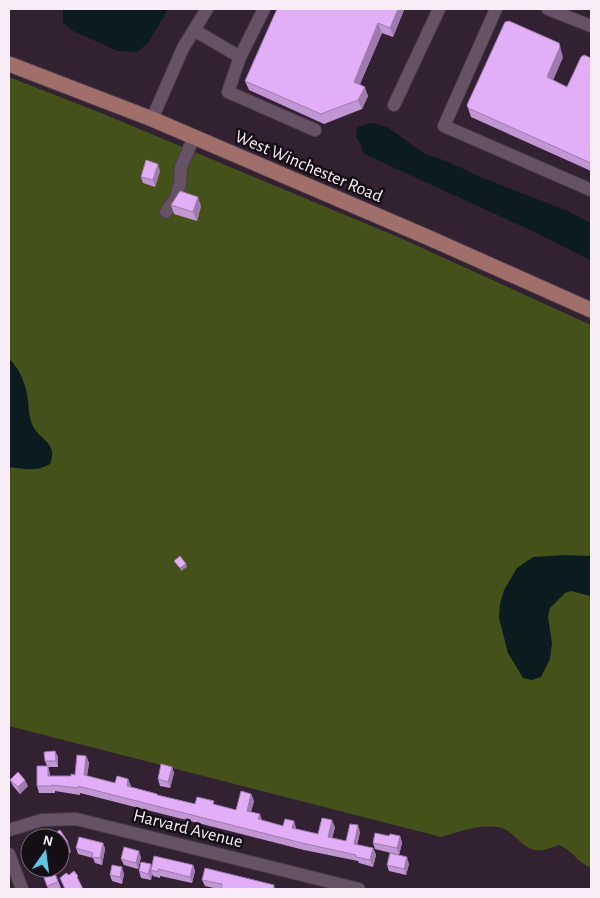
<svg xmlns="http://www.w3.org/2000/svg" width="600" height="898" font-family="'Alegreya Sans',sans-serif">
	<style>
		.green { fill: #44521a }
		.water { fill: #0b1b1f }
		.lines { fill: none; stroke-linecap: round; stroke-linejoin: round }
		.minor-casing { stroke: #4a3c4a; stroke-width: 14 }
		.major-casing { stroke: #4a3c4a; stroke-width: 17 }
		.minor { stroke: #655264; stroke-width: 12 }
		.major { stroke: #a16f69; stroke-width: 15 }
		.wall { fill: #c296d5 }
		.shaded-wall { fill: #9e7aae }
		.building { fill: #e2aef8; stroke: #9e7aae }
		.labels { text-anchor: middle; stroke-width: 5; stroke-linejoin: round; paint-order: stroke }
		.street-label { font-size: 18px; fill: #f8edf7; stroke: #150e15 }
	</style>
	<rect width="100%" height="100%" fill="#312131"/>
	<path class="green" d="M9,77L101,113L398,237L591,325V868C577,862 571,849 559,845C539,852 534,854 517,839C512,834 509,831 502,828C482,823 461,831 441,837L9,726Z"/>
	<path class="water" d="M63,9H168L148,43L137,52L118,51L71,30L63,22Z
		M371,123L387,127L425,154L446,161L483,178L565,210L591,223V260L530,230L364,154L361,145L356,137L357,127Z
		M9,359C20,368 27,387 28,401C29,410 29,416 32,424C38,440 59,442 50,464C36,472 24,469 9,467Z
		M564,555L591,556V596L571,591L565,593L550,608L548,617L552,643L550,659L541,677L532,680L523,678L508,653L499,618L500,604L504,590L517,568L533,557Z"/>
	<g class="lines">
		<defs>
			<path id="minor" d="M496,9L444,126L591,190
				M548,9L591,26
				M194,30L240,57L228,92L315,130
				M240,57L264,9
				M394,105L439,9
				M152,119L183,48L207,9
				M166,212L175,199L180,184L181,167L194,137
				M9,830L42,820L76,819L359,889
				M9,854L22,889"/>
			<path id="major" d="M9,64L152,119L427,237L591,310"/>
		</defs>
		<use href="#minor" class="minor-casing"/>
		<use href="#major" class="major-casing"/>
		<use href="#minor" class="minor"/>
		<use href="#major" class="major"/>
	</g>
	<path class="wall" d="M277,9H404V10L393,37L382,33L360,84L368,96L362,109L324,124L249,90L245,81Z
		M563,57L553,80L567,87L591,58V171L471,117L467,105Z
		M160,171L155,187L143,183L141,177Z
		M171,205L201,206L197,221L174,214Z
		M55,751L58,757V767H48L50,776H71L75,775L86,756L89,763L87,776L115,783L128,779L131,787L157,794L158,795L195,804L215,805L236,810L251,794L254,801L251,812L262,820L283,826L294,821L296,829L318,834L335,827L332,838L346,841L360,832L357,845L373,848L376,855L373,867L359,863L358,861L304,850L80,793V795L55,791V793H39L37,786L47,766L45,761Z
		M172,767L174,773L170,788L160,786L158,779Z
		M10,780L28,786L20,794L13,786Z
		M400,836L402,843L399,855L375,849L373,843Z
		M103,843L105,849L102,865L95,863L93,858L78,854L76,848Z
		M141,857L138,869L124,865L121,859Z
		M409,864L406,875L389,871L387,865Z
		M193,865L195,871L192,883L160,876V878L153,876L152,874L151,880L141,878L139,871L151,866Z
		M53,868L61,888L58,889H48L41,869Z
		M124,874L122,884L112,881L110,875Z
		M202,880L274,885L275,889H218L205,886Z"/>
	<path class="shaded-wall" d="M398,9H404V10L393,37L390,28Z
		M378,23L382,33L357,91L354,82Z
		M559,43L563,57L550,87L547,77Z
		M365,87L368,96L362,109L358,100Z
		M158,164L160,171L155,187L153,180Z
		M198,197L201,206L197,221L193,212Z
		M186,564L187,567L181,571L180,568Z
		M55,751L58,757V767L56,761Z
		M86,756L89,763L86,782L84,775Z
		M48,766L50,773L51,783L48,776Z
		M172,767L174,773L170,788L168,782Z
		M128,779L131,786L129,793L127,786Z
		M25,780L28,786L20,794L18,787Z
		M251,794L254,801L249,817L247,811Z
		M260,814L262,820L258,819Z
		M332,820L335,827L331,844L328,837Z
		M294,821L296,828L295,835L292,828Z
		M358,825L360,832L356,850L354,844Z
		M400,836L402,843L399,855L397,848Z
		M68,842L71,852L62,857L60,852V847Z
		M103,843L105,849L102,865L100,858Z
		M373,848L376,855L373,867L370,860Z
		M139,851L141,857L138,869L136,863Z
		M407,857L409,864L406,875L404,869Z
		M151,864L153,870H151L152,874L151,880L148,874Z
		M193,865L195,871L192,883L190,877Z
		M122,867L124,874L122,884L120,877Z"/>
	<path class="building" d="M277,9H398L390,28L378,23L354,82L365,87L358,100L321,114L245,81Z
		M509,21L559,43L560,47L547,77L567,87L581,57L584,55L591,58V163L468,108L467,105L505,22Z
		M146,160L158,164L153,180L141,177Z
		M180,191L198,197L193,212L171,205Z
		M180,556L186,564L180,568L174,561Z
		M55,751L56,761H45L44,752Z
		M77,755L86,756L84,775L115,783L117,776L128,779L127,786L157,794V795L195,804L197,797L214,801L213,804L236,810L241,791L251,794L247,811L260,814L258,819L283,826L285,819L294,821L292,828L318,834L322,818L332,820L328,837L346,841L350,824L358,825L354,844L373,848L370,860L356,857V855L302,843L78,786V788L52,785V786H37V766H48V776H71V774L75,775Z
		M161,764L172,767L168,782L158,779Z
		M18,772L25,780L18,787L10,780Z
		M60,830L68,842L60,847V838H39L46,834L49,837Z
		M375,833L389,836L390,834L400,836L397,848L373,843Z
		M79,837L103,843L100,858L92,857L93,853L76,848Z
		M124,847L139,851L136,863L121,859Z
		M390,853L407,857L404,869L387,865Z
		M154,856L193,865L190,877L158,869V872L151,870Z
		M141,862L151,864L148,874L139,871Z
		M112,865L122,867L120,877L110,875Z
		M45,868H53L58,882L47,886L41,869Z
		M205,868L274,885L273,889H221L222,884L202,880Z
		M74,871L78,876L77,877L83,889H65L60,878L66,873L69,875Z"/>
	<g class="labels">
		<g class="street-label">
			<text transform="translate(309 166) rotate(23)" y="6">West Winchester Road</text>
			<text transform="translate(188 828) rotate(14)" y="6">Harvard Avenue</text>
		</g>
	</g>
	<rect width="600" height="898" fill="none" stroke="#f8edf7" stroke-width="20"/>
	<g transform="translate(45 853) rotate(14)"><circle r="24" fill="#150e15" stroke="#70676f"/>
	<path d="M0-4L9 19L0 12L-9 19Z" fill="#5ac8e5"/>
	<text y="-8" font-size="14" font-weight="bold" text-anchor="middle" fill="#f8edf7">N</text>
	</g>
</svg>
